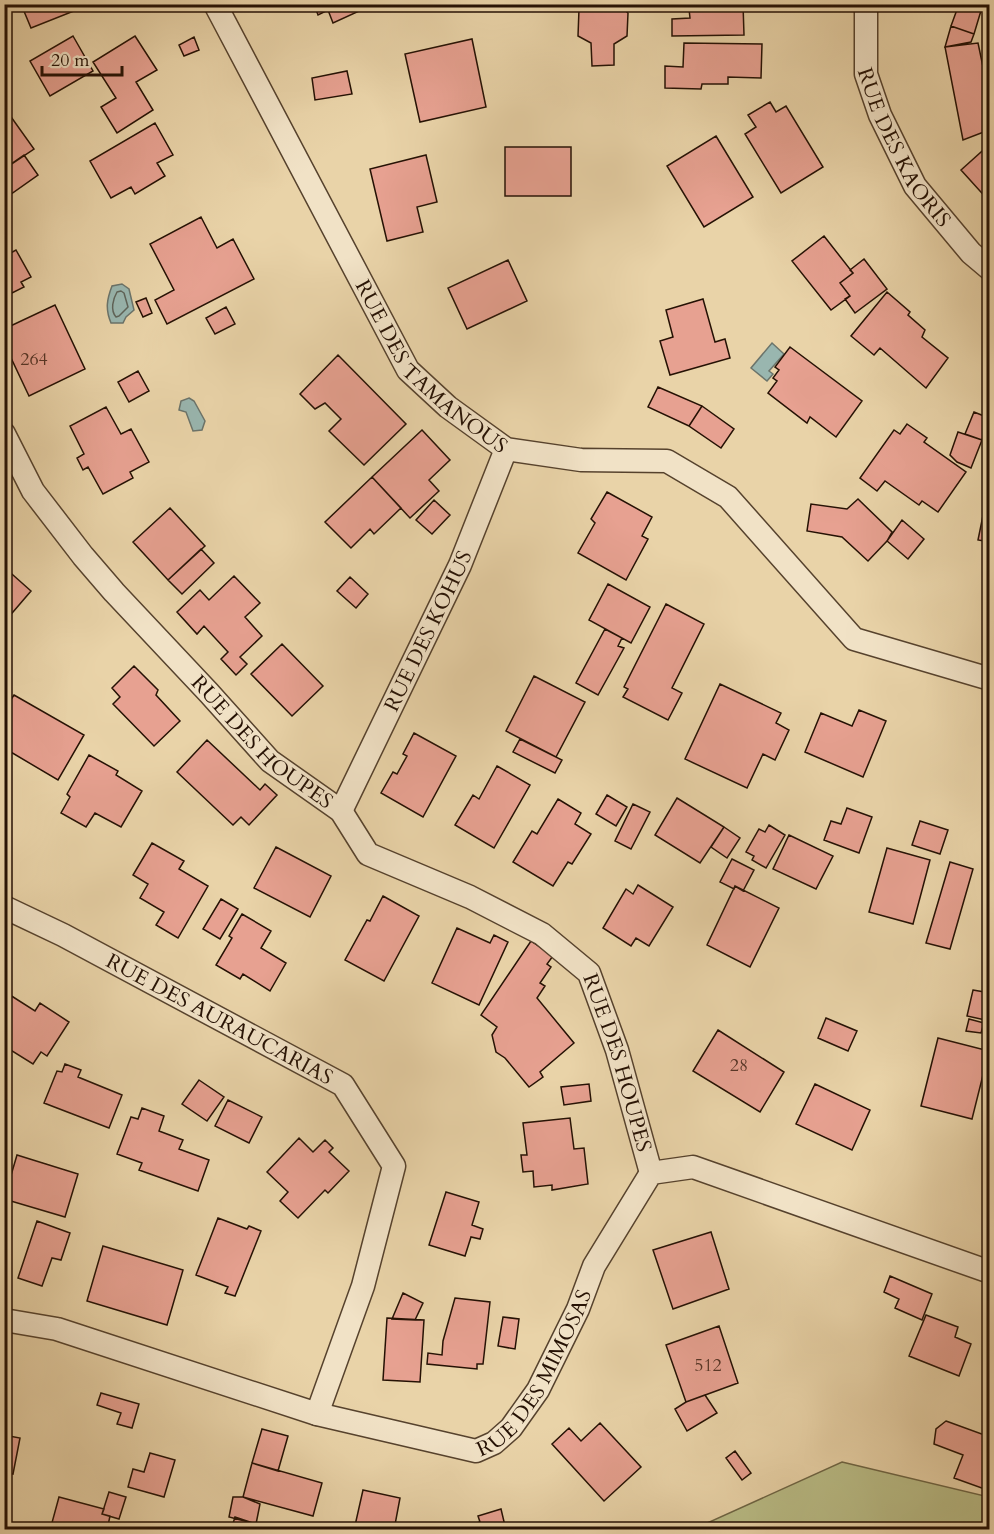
<svg xmlns="http://www.w3.org/2000/svg" width="994" height="1534" font-family="Cardo,serif">
	<style>
		.green { fill: #b9bc86; stroke: #6f6645; stroke-width: 1.5 }
		.water { fill: #99b6af; stroke: #6b746b; stroke-width: 1.5 }
		.lines { fill: none; stroke-linecap: round; stroke-linejoin: round }
		.shore { stroke: #5f645a; stroke-width: 1.5 }
		.building { fill: #e7a191; stroke: #251104; stroke-width: 1.5 }
		.street-casing { stroke: #56422d; stroke-width: 25 }
		.street { stroke: #f1e2c6; stroke-width: 22 }
		.labels { text-anchor: middle; stroke-width: 6; stroke-linejoin: round; paint-order: stroke }
		.number-label { font-size: 18px; fill: #563527 }
		.street-label { font-size: 21px; fill: #251104; stroke: #f1e2c6 }
	</style>
	<rect width="100%" height="100%" fill="#e9d3a8"/>
	<filter id="stains"><feTurbulence type="fractalNoise" baseFrequency=".00333" numOctaves="4"/><feColorMatrix values="0 0 0 0 .2 0 0 0 0 .09 0 0 0 0 .02 0 0 0 .5 -.17"/></filter>
	<radialGradient id="worn" r=".72"><stop offset=".6" stop-color="#630" stop-opacity="0"/><stop offset="1" stop-color="#630" stop-opacity=".3"/></radialGradient>
	<path class="green" d="M842,1462L989,1497V1529H694Z"/>
	<path class="water" d="M122,284L129,289L134,310L126,317L123,323H111C105,309 107,299 112,286Z
		M772,343L784,354L769,371L773,374L767,381L751,368Z
		M189,398L194,401L205,421L202,430L193,431L186,412L179,410L181,401Z"/>
	<g class="lines">
		<path class="shore" d="M121,291L124,293L128,307L119,316L116,317C110,310 113,299 117,292Z"/>
	</g>
	<path class="building" d="M21,4H89V5L31,28Z
		M314,4H366L368,7L333,23L328,10L318,15Z
		M585,4H618L628,13L627,36L614,44V65L592,66L591,43L578,36L579,9Z
		M671,4H743L744,35L672,36V19L690,18L689,9L672,10Z
		M959,4H983L974,34L951,26Z
		M951,26L974,34L971,42L945,47Z
		M73,36L93,71L50,96L30,61Z
		M135,36L157,70L136,82L153,110L117,133L101,107L116,98L93,62Z
		M194,37L199,50L184,56L179,45Z
		M472,39L486,107L420,122L405,54Z
		M684,43L762,44L761,78L728,77V84H702L701,89L665,88V66L683,67Z
		M978,43L983,67L990,66V109L986,110L989,130L963,140L945,47Z
		M347,71L352,94L315,100L312,78Z
		M770,102L776,112L786,106L823,167L781,193L745,134L756,127L748,115Z
		M4,107L34,149L4,169Z
		M155,123L173,155L157,163L165,176L135,194L131,187L111,198L90,161Z
		M716,136L753,197L704,227L667,166Z
		M990,144V200L989,201L961,170Z
		M505,147H571V196H505Z
		M24,155L38,175L4,199V169Z
		M426,155L437,202L417,207L423,232L387,241L370,169Z
		M201,217L217,248L233,239L254,279L167,324L155,300L174,290L150,244Z
		M824,236L853,273L840,283L850,296L831,310L792,261Z
		M16,250L31,277L21,282L24,287L4,297V251L7,255Z
		M864,259L887,289L855,313L845,299L850,296L840,283L853,273L850,270Z
		M508,260L527,301L467,329L448,288Z
		M887,292L910,312L908,315L925,330L922,337L948,358L926,388L880,348L874,355L851,336Z
		M146,298L152,313L143,317L136,302Z
		M703,299L715,342L725,339L730,358L670,375L660,341L673,337L666,310Z
		M55,305L85,369L29,396L4,343V329Z
		M226,307L235,324L215,334L206,318Z
		M790,347L862,401L836,437L810,417L807,423L768,393L777,381L773,378L779,370L775,367Z
		M338,355L406,424L364,465L329,431L341,419L325,403L315,409L300,394Z
		M138,371L149,391L129,402L118,382Z
		M658,387L702,406L689,426L648,407Z
		M702,406L734,429L721,448L689,426Z
		M106,407L121,434L131,429L149,462L130,472L133,478L103,494L88,467L83,470L77,458L84,454L70,426Z
		M974,412L989,418L982,440L965,434Z
		M990,418V442L982,440Z
		M907,424L927,438L924,442L966,472L938,512L922,501L919,505L885,481L877,491L860,478L894,430L900,434Z
		M422,430L450,460L429,480L439,491L410,518L372,477Z
		M958,432L982,440L971,468L957,462L950,455Z
		M372,477L401,508L374,534L370,529L351,548L325,522Z
		M988,491L990,492V542L978,540Z
		M607,492L652,517L642,536L648,539L626,580L578,553L595,523L591,519Z
		M858,499L892,532L887,541L868,561L842,537L807,531L811,504L847,509Z
		M434,500L450,515L432,534L416,520Z
		M170,508L205,546L168,580L133,542Z
		M902,520L924,539L908,559L887,541Z
		M201,549L214,563L182,594L168,580Z
		M4,567L31,591L7,619L4,617Z
		M234,576L260,603L245,617L262,636L240,657L247,664L236,675L221,659L228,652L204,626L197,634L177,612L200,590L209,600Z
		M350,577L368,594L356,608L337,591Z
		M608,584L650,607L631,643L589,620Z
		M666,604L704,624L672,688L682,693L668,720L623,697L628,689L624,687Z
		M605,629L622,638L618,646L624,648L598,695L576,683Z
		M282,644L323,686L292,716L251,674Z
		M134,666L158,690L156,695L180,721L154,746L113,704L120,697L112,688Z
		M534,676L585,702L556,757L506,731Z
		M720,684L781,713L776,723L789,730L775,760L763,754L747,788L685,759Z
		M14,695L84,735L58,780L4,748V710Z
		M859,710L886,721L863,777L805,752L821,713L852,726Z
		M414,733L456,756L423,817L381,793L393,772L397,774L407,756L403,754Z
		M520,739L562,760L555,773L513,752Z
		M207,740L260,790L265,784L277,795L249,825L241,817L233,825L177,772Z
		M89,755L118,771L116,775L142,791L121,827L95,813L86,827L61,813L70,797L67,794Z
		M497,766L530,785L494,848L455,825L473,795L479,799Z
		M607,795L627,807L616,826L596,814Z
		M677,798L724,827L700,863L655,835Z
		M558,799L581,813L575,824L591,834L572,864L568,862L553,886L513,862L532,831L537,834Z
		M633,804L650,812L631,849L615,841Z
		M847,808L872,817L859,853L824,840L831,821L841,824Z
		M920,821L948,830L940,854L912,845Z
		M769,825L785,835L766,868L752,860L754,856L746,852L759,829L765,832Z
		M724,827L740,838L727,858L711,847Z
		M789,835L833,856L816,889L773,869Z
		M152,843L184,861L179,869L208,886L178,938L156,925L164,912L140,898L148,884L133,875Z
		M276,847L331,876L310,917L254,888Z
		M887,848L930,860L913,924L869,912Z
		M732,859L754,870L743,891L735,886L734,889L720,882Z
		M950,862L973,869L950,949L926,943Z
		M638,885L673,907L649,946L636,938L631,946L603,928L626,889L633,894Z
		M735,886L779,908L750,967L707,945Z
		M383,896L419,916L384,981L345,960L367,920L370,921Z
		M221,899L238,909L220,939L203,929Z
		M242,914L271,931L261,948L286,963L270,991L243,974L240,979L216,965L232,938L229,936Z
		M457,928L490,943L494,935L508,942L479,1005L432,983Z
		M531,941L553,956L547,964L551,967L540,983L545,986L537,998L574,1043L540,1072L543,1077L529,1087L505,1058L496,1052L492,1035L497,1027L481,1015Z
		M973,990L990,993V1021L967,1016Z
		M10,995L35,1011L40,1003L69,1022L47,1056L41,1052L33,1064L4,1046L8,1035L4,1033V1003Z
		M826,1018L857,1031L848,1051L818,1038Z
		M969,1019L984,1023L981,1033L966,1031Z
		M718,1030L784,1072L760,1112L693,1071Z
		M938,1038L989,1051L972,1119L921,1106Z
		M65,1064L81,1070L78,1077L122,1095L109,1128L44,1103L57,1071L62,1072Z
		M199,1080L224,1097L207,1121L182,1104Z
		M589,1084L591,1101L564,1105L561,1087Z
		M815,1084L870,1110L852,1150L796,1124Z
		M228,1100L262,1117L249,1143L215,1126Z
		M142,1108L164,1116L159,1131L183,1140L179,1149L209,1160L198,1191L139,1170L142,1163L117,1154L131,1117L138,1119Z
		M570,1118L574,1149L584,1148L588,1184L552,1190V1185L534,1187L533,1171L523,1172L521,1155H527L523,1123Z
		M299,1138L313,1152L325,1140L333,1148L329,1152L349,1171L328,1193L325,1190L298,1218L280,1201L288,1192L267,1172Z
		M17,1155L78,1174L65,1217L4,1199Z
		M446,1192L479,1202L472,1225L483,1229L480,1239L471,1237L465,1256L429,1245Z
		M218,1218L247,1229L249,1226L261,1231L235,1296L225,1293L228,1287L196,1275Z
		M37,1221L70,1233L61,1260L52,1258L42,1286L18,1278Z
		M711,1232L729,1289L673,1309L653,1250Z
		M103,1246L183,1270L167,1325L87,1301Z
		M890,1276L932,1294L922,1320L895,1308L899,1299L884,1292Z
		M403,1293L423,1303L415,1320L392,1319Z
		M455,1298L490,1302L483,1364H477V1369L427,1364L428,1353L442,1355L443,1341Z
		M926,1315L958,1327L955,1337L971,1344L959,1376L909,1356Z
		M503,1317L519,1319L515,1349L498,1346Z
		M387,1318L424,1320L420,1382L383,1380Z
		M719,1326L738,1383L686,1402L666,1345Z
		M101,1393L139,1404L132,1428L117,1424L121,1413L97,1405Z
		M705,1395L717,1413L687,1431L675,1409L686,1402Z
		M946,1421L990,1437V1491L954,1478L963,1455L934,1444L936,1429Z
		M600,1423L641,1467L604,1501L552,1444L569,1428L581,1441Z
		M262,1429L288,1436L278,1471L252,1463Z
		M4,1435L20,1438L13,1474L4,1472Z
		M735,1451L751,1473L742,1480L726,1458Z
		M150,1453L175,1460L164,1497L128,1487L133,1469L144,1472Z
		M252,1463L322,1483L313,1516L243,1497Z
		M363,1490L400,1498L394,1530H354Z
		M109,1492L126,1497L119,1519L102,1514Z
		M59,1497L104,1509L102,1514L110,1516L107,1530H50Z
		M233,1497H243L260,1504L256,1524L229,1517Z
		M501,1509L506,1530H463L462,1527L480,1522L478,1516Z
		M235,1517L256,1524L277,1530H231Z"/>
	<g class="lines">
		<defs>
			<g id="street">
				<path id="s1" d="M215,4L408,370L448,407L506,449L581,460L667,461L728,497L854,639L990,679"/>
				<path id="s2" d="M866,4V74L880,115L915,186L971,253L990,269"/>
				<path id="s3" d="M4,434L33,491L83,556L114,592L209,693L270,761L341,811L368,854L470,897L542,934L589,973L617,1050L651,1173"/>
				<path id="s4" d="M341,811L460,565L506,449"/>
				<path id="s5" d="M4,907L63,935L343,1085L394,1166L363,1286L317,1414"/>
				<path id="s6" d="M4,1320L57,1329L317,1414L476,1451L494,1443L511,1428L538,1390L578,1309L594,1266L651,1173L693,1167L990,1272"/>
			</g>
		</defs>
		<use href="#street" class="street-casing"/>
		<use href="#street" class="street"/>
	</g>
	<g class="labels">
		<g class="number-label">
			<text x="34" y="365">264</text>
			<text x="739" y="1071">28</text>
			<text x="708" y="1371">512</text>
		</g>
		<g class="street-label">
			<text dy="7" stroke="none"><textPath href="#s2" startOffset="153">RUE DES KAORIS</textPath></text>
			<text dy="7" stroke="none"><textPath href="#s1" startOffset="426">RUE DES TAMANOUS</textPath></text>
			<text dy="7" stroke="none"><textPath href="#s4" startOffset="200">RUE DES KOHUS</textPath></text>
			<text dy="7" stroke="none"><textPath href="#s3" startOffset="405">RUE DES HOUPES</textPath></text>
			<text dy="7" stroke="none"><textPath href="#s5" startOffset="243">RUE DES AURAUCARIAS</textPath></text>
			<text dy="7" stroke="none"><textPath href="#s3" startOffset="908">RUE DES HOUPES</textPath></text>
			<text dy="7" stroke="none"><textPath href="#s6" startOffset="591">RUE DES MIMOSAS</textPath></text>
		</g>
	</g>
	<rect width="994" height="1534" fill="none" stroke="#e9d3a8" stroke-width="24"/>
	<rect x="6" y="6" width="982" height="1522" fill="none" stroke="#251104" stroke-width="3"/>
	<rect x="12" y="12" width="970" height="1510" fill="none" stroke="#251104" stroke-width="1.5"/>
	<path d="M42 66v9h80v-9" fill="none" stroke="#251104" stroke-width="3"/>
	<text x="51" y="66" font-size="18" fill="#251104" stroke="#f1e2c6" stroke-width="4.5" paint-order="stroke">20 m</text>
	<rect width="100%" height="100%" filter="url(#stains)"/>
	<rect width="100%" height="100%" fill="url(#worn)"/>
</svg>
